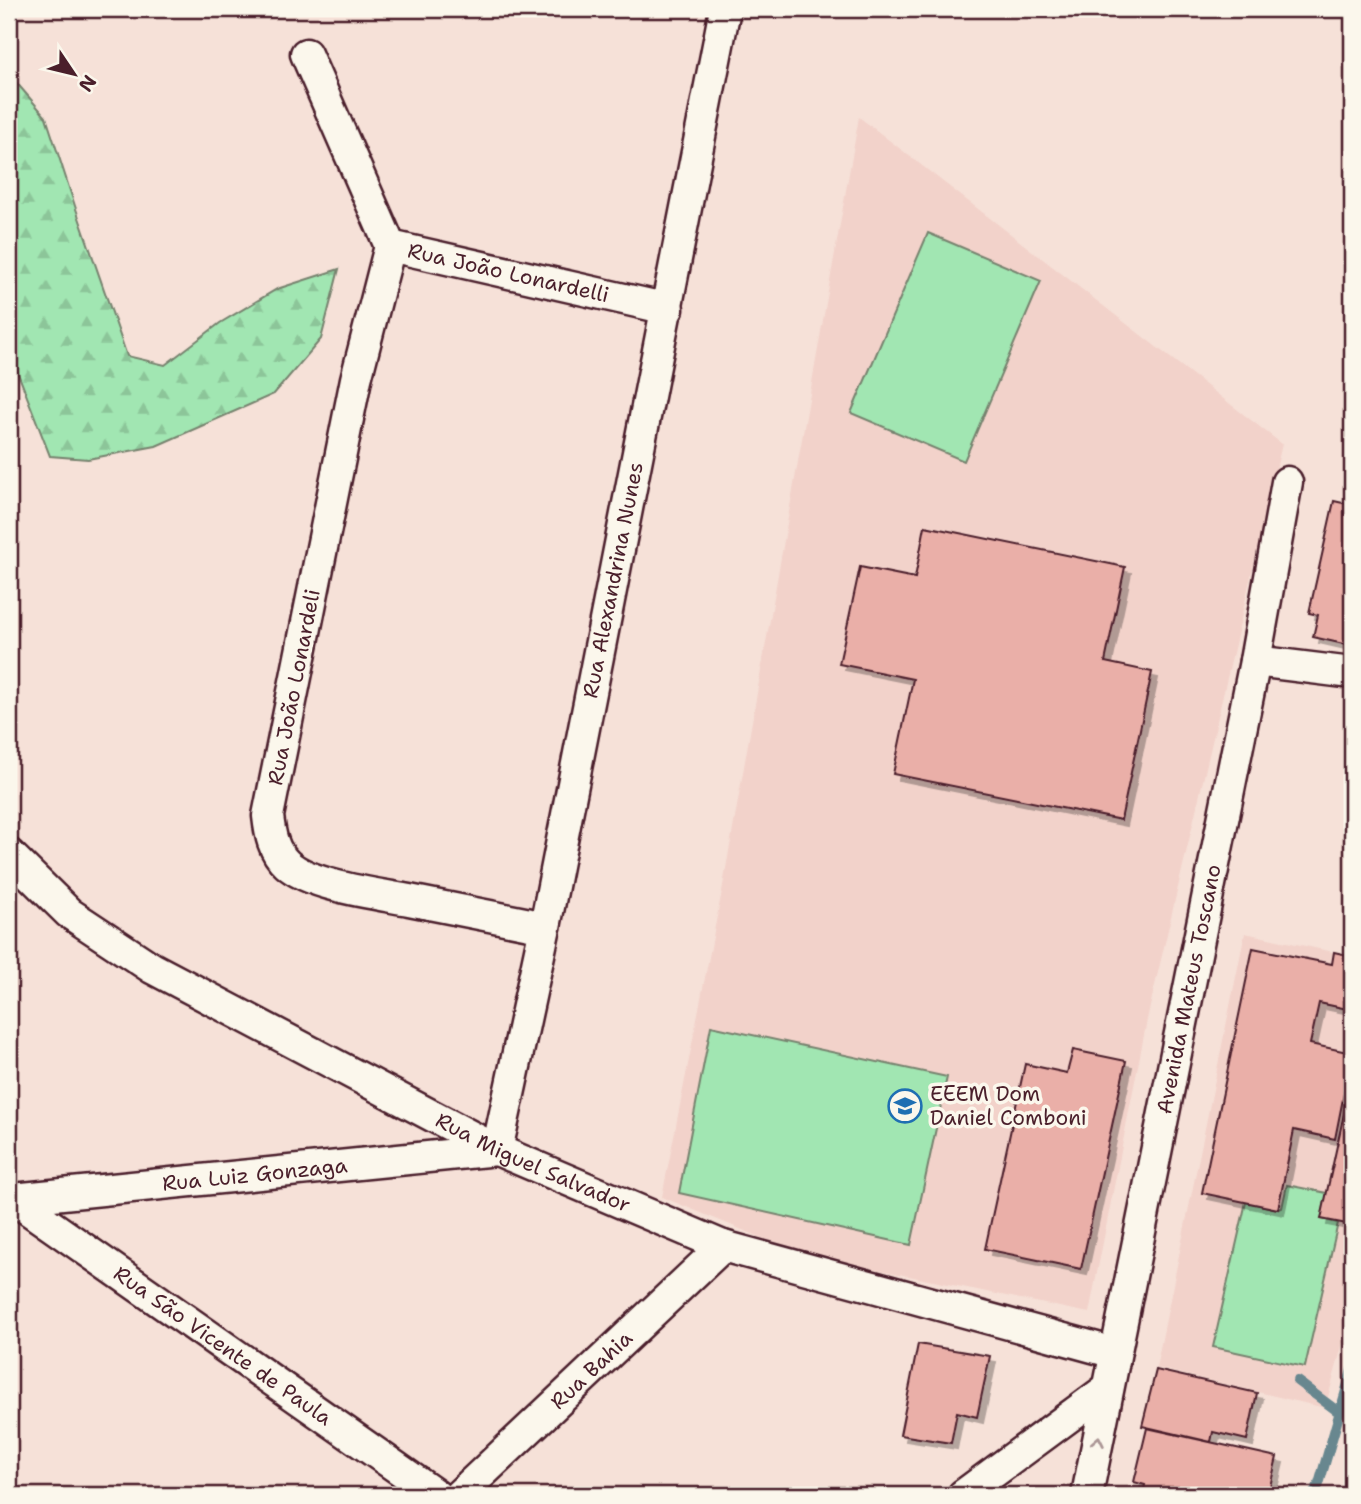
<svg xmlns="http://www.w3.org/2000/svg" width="1361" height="1504" font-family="'Shantell Sans',sans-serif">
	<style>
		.built { fill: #f2d2ca }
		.forest { fill: url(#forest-firs); stroke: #76826e; stroke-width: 2 }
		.pitch { fill: #a1e6b2; stroke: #76826e; stroke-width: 2 }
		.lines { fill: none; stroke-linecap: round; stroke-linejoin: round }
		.stream { stroke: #67878f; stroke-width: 10 }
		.building { fill: #eaafa8; stroke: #4a1f2b; stroke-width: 2; filter: url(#shadow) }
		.minor-casing { stroke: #4a1f2b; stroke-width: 35 }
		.minor { stroke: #fbf7ec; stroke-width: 30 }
		.oneway { stroke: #ab9695 }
		.labels { text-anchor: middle; stroke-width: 7; stroke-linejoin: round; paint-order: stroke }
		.street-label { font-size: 21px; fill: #4a1f2b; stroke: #fbf7ec }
		.poi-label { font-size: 21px; fill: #4a1f2b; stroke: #fbf7ec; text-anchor: start }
	</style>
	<defs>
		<pattern id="forest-firs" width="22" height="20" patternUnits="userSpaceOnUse" patternTransform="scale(1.75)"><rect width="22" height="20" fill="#a1e6b2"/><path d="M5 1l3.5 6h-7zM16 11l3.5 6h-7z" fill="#8cc599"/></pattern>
		<filter id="shadow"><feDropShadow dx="6" dy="6" stdDeviation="0" flood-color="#0004"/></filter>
	</defs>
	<rect width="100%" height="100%" fill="#f6e1d8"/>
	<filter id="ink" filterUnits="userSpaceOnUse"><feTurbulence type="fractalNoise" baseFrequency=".0143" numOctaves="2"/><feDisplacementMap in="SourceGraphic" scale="14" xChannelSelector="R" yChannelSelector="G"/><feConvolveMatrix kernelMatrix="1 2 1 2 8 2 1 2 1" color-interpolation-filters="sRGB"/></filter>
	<g filter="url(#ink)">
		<path class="built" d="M859,117L1282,444L1148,1015L1089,1313L801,1254L662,1197L722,891Z
			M1245,933L1352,956V1310L1325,1408L1156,1368Z"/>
		<path class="forest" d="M9,74L46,117L75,206L127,356L165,365L220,323L277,289L339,269L321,339L274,394L156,446L88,459L50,456L9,350Z"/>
		<path class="pitch" d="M928,233L1041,281L964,461L851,413Z
			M711,1026L947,1077L911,1245L679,1193Z
			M1287,1185L1327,1193L1321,1219L1338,1223L1305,1367L1213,1347L1246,1202L1278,1209L1282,1208Z"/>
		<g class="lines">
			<path class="stream" d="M1297,1381L1340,1413
				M1313,1495L1319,1484L1352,1370"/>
		</g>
		<path class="building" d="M1334,501L1352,505V646L1313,637L1318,615L1309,613Z
			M925,526L1125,567L1105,662L1152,672L1121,820L893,774L913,679L839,664L860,567L915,578Z
			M1253,948L1332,964L1334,952L1352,956V1010L1319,1003L1310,1044L1352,1053L1335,1139L1294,1130L1278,1209L1202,1193Z
			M1073,1050L1126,1061L1081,1269L985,1249L1025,1064L1067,1073Z
			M1352,1077V1225L1321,1219Z
			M918,1344L990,1356L977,1417L957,1412L951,1443L900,1435Z
			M1156,1370L1257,1393L1247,1440L1213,1432L1211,1442L1142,1426Z
			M1147,1428L1277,1457L1268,1495H1143L1145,1485L1134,1482Z"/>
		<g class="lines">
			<defs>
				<g id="minor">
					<path id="s1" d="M306,54L390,246L668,309"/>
					<path d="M390,246L356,379L268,816C270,834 273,851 287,864C311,886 377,894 409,900C454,909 499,918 545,927"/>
					<path d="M1255,661L1352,673"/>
					<path id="s2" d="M9,854L69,913L152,968L497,1150L723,1246L1115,1353"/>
					<path id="s3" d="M9,1196L436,1495"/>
					<path id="s4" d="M13,1199L497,1150L545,927L725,9"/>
					<path id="s5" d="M459,1495L723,1246"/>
					<path d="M963,1495L1108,1388"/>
					<path id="s6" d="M1087,1495L1255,661L1287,482"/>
				</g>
			</defs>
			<use href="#minor" class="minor-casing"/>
			<use href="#minor" class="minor"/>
		</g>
		<defs><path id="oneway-chevron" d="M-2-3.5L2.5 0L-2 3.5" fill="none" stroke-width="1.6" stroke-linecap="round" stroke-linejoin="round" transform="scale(1.75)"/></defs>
		<use class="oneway" href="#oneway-chevron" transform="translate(1098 1441) rotate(-79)"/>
	</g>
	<defs>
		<symbol id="school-ring" viewBox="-11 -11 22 22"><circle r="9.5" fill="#fbf7ec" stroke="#1f6fb2" stroke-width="1.5"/><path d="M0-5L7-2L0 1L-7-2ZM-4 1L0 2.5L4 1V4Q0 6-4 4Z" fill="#1f6fb2"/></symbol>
	</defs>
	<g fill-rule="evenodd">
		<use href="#school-ring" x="886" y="1087" width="38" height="38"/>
	</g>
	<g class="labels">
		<g class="street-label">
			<text dy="7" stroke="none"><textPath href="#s1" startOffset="331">Rua João Lonardelli</textPath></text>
			<text dy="7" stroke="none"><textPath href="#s4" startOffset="1068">Rua Alexandrina Nunes</textPath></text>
			<text transform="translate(294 687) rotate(-79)" y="7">Rua João Lonardeli</text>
			<text dy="7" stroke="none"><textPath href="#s6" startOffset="516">Avenida Mateus Toscano</textPath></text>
			<text dy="7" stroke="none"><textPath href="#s2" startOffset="612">Rua Miguel Salvador</textPath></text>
			<text dy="7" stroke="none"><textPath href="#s4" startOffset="243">Rua Luiz Gonzaga</textPath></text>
			<text dy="7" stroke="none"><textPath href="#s3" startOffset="261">Rua São Vicente de Paula</textPath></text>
			<text dy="7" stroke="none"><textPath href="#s5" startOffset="182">Rua Bahia</textPath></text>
		</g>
		<g class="poi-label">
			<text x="930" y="1101">EEEM Dom<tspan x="930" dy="24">Daniel Comboni</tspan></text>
		</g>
	</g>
	<rect width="1361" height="1504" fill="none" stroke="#fbf7ec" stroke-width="35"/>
	<rect x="18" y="18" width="1326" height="1469" fill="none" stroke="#4a1f2b" stroke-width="2.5" filter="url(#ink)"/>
	<g transform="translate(74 74) rotate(125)" stroke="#fbf7ec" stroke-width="5" paint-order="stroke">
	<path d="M0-5L12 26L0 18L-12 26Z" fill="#4a1f2b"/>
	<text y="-10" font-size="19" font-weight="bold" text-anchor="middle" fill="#4a1f2b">N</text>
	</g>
</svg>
